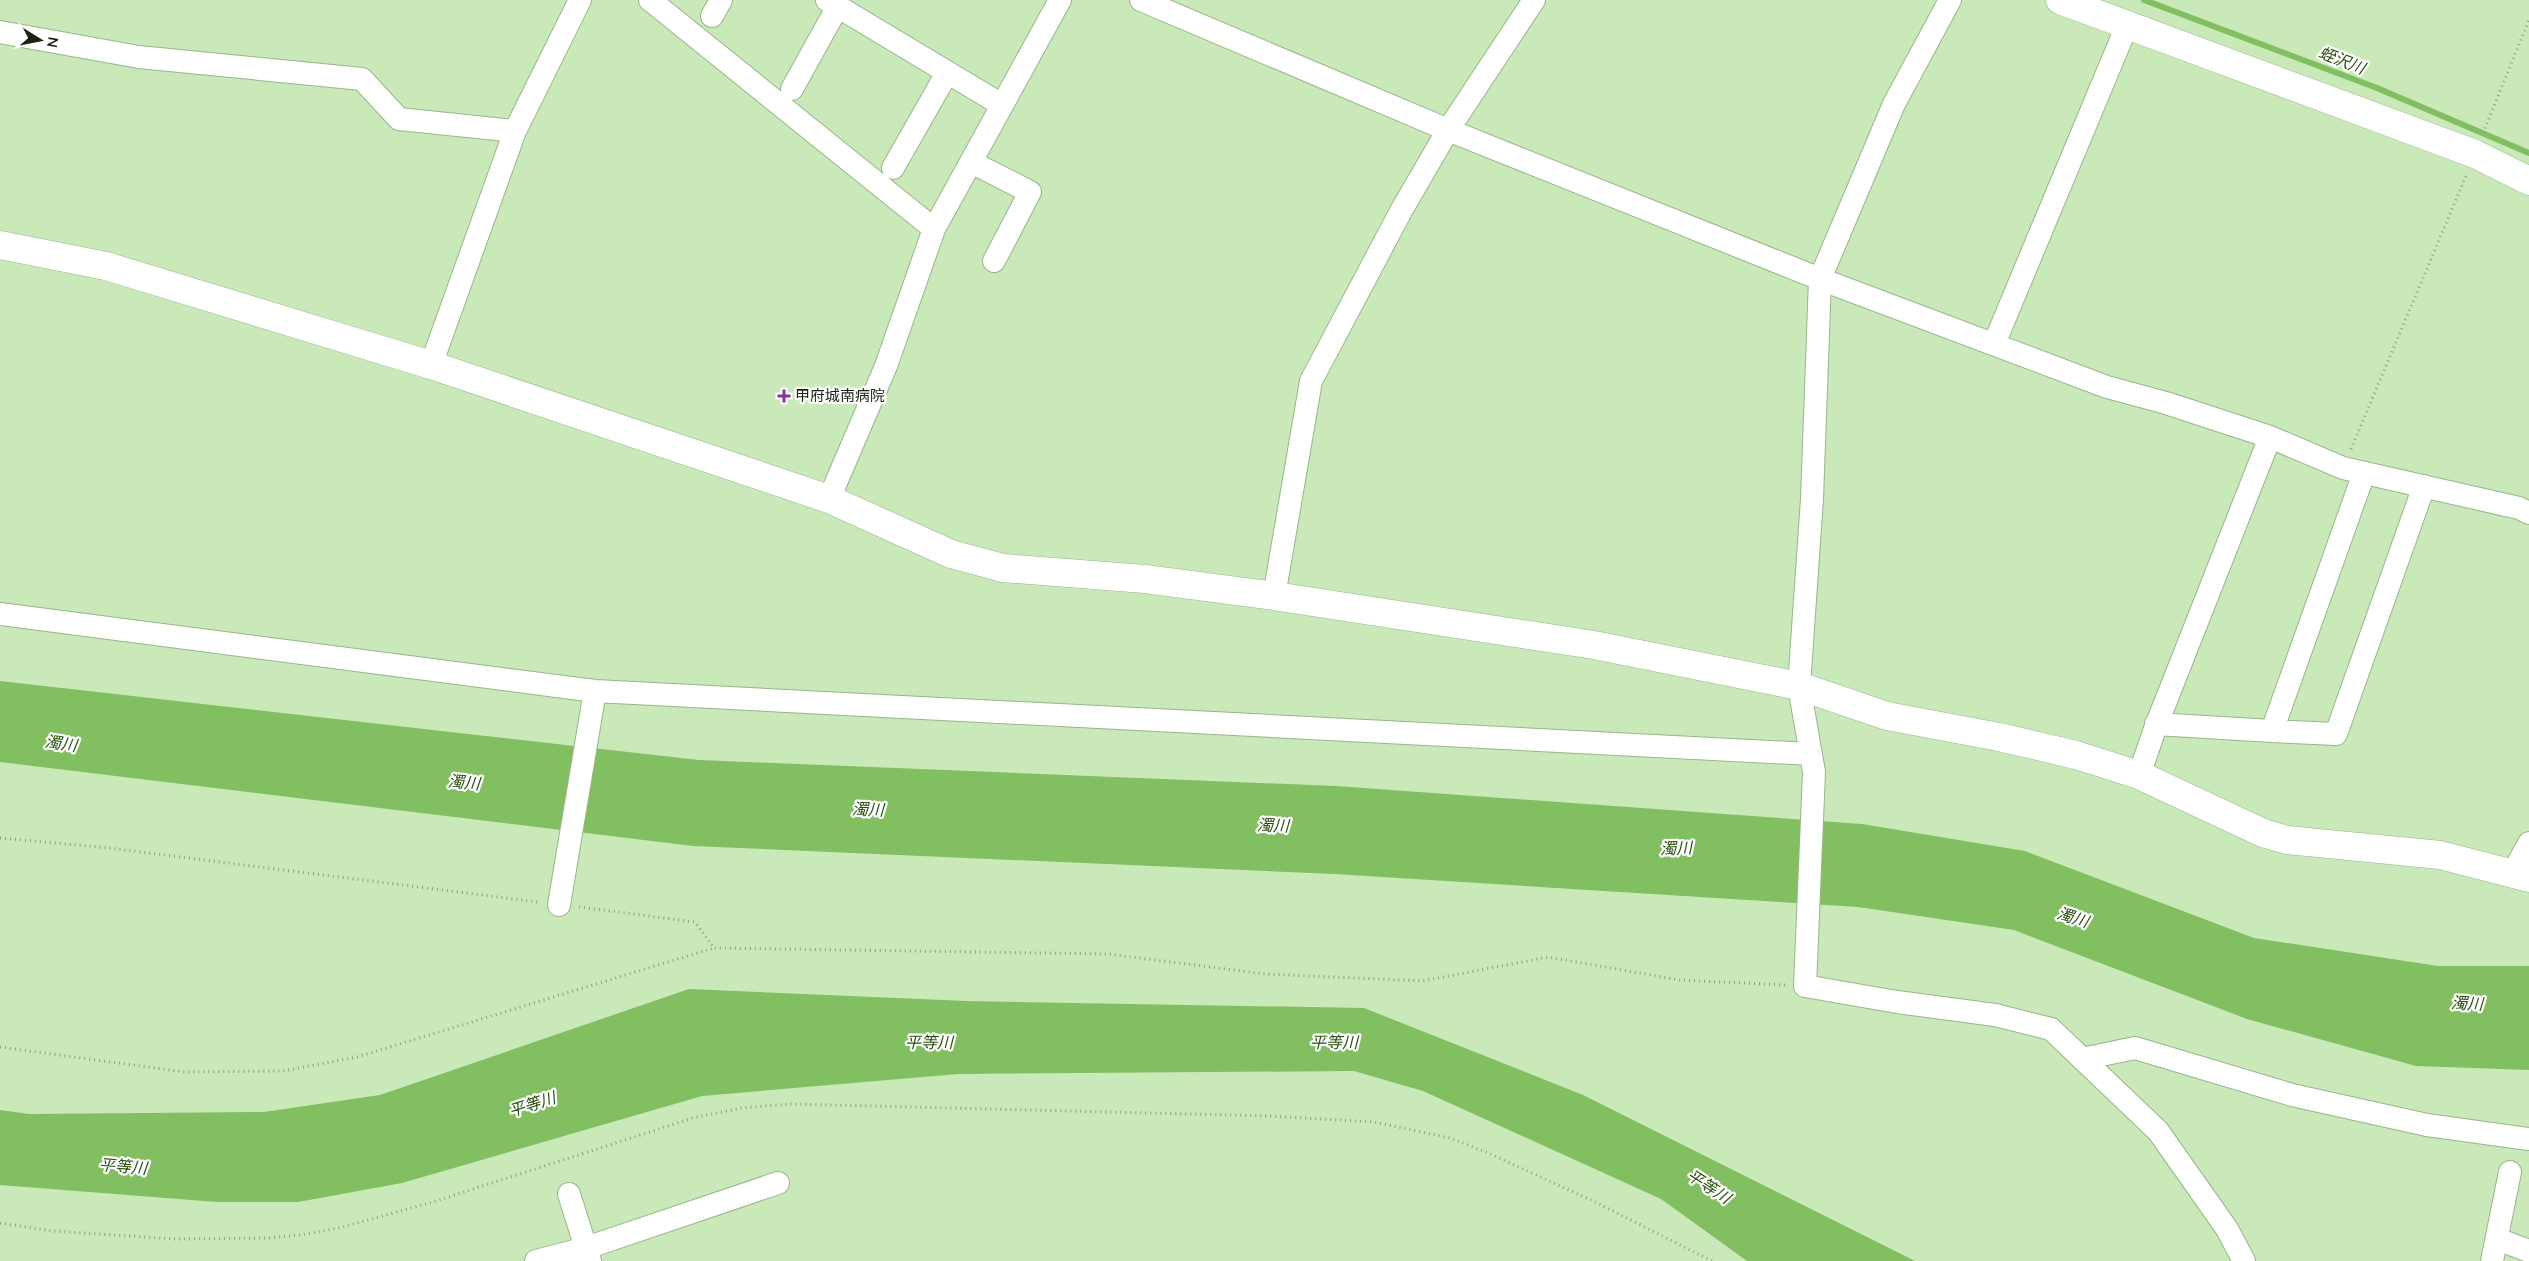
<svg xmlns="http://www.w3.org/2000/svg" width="2529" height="1261" font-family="Mulish,'Noto Sans JP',sans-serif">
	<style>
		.water { fill: #82bf60 }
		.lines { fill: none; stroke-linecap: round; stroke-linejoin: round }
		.stream { stroke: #82bf60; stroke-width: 6 }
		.street-casing { stroke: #98b689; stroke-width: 24 }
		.secondary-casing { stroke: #98b689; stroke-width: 29 }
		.path { stroke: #8aa37e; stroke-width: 3; stroke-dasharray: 1 4; stroke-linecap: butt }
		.street { stroke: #fff; stroke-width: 22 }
		.secondary { stroke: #fff; stroke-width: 28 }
		.poi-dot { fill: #8735a5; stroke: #fefefe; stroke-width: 2 }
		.labels { text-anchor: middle; stroke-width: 4.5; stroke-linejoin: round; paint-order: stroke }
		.poi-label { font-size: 15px; fill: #182312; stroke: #fefefe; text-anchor: start }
		.water-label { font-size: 16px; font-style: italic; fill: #284e0c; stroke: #fefefe }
	</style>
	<rect width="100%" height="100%" fill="#c9e9b9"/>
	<path class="water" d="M0,681L699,760L1336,786L1862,824L2025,851L2254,938L2438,966H2529V1070L2416,1066L2247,1019L2014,930L1858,907L1335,874L693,846L0,762Z
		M689,989L966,1001L1364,1008L1583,1095L1915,1261H1747L1661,1199L1423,1091L1354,1071L958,1074L702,1096L402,1183L298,1202H217L0,1185V1110L29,1114L264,1112L380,1095Z"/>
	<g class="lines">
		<path class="stream" d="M2144,0L2377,88L2529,153"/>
		<defs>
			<path id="street" d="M650,0L934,229
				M827,0L1002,105
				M1141,0L1448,130L1820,279L2107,387L2166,403L2270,437L2343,468L2519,508L2529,513
				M1950,0L1894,104L1820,279L1812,499L1799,686L1814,772L1805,986L1897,1002L1995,1015L2051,1029L2158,1131L2227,1229L2244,1261
				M712,16L721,0
				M0,32L139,57L362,79L399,119L515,131
				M792,89L838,6
				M971,162L1030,192L994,261
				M893,168L947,73
				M1994,344L2128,23
				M431,365L515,131L580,0
				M829,499L886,366L934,229L1060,0
				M1274,596L1311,381L1401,211L1448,130L1534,0
				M0,614L595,691L1810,754
				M2156,724L2272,731L2364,473
				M2272,731L2336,734L2424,486
				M2139,775L2156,726L2270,437
				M2512,874L2529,843
				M559,905L595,691
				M2082,1059L2135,1048L2292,1095L2427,1125L2529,1139
				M569,1194L590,1261
				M2497,1239L2529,1251
				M536,1261L586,1248L778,1183
				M2492,1261L2510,1172"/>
			<path id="secondary" d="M2060,0L2475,154L2529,181
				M0,245L106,266L431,365L829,499L951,554L1003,568L1145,579L1274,596L1594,645L1799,686L1887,716L1999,737L2076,755L2139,775L2263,833L2287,840L2440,855L2529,878"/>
		</defs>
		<use href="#street" class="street-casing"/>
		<use href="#secondary" class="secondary-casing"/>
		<path class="path" d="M2483,133L2529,20
			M2351,449L2466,176
			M0,838L109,848L538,902
			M579,907L695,922L714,948L1108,954L1265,974L1423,981L1548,957L1679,980L1785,985
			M0,1047L185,1072L283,1071L357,1057L714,948
			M0,1223L52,1231L176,1239L268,1238L300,1235L339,1228L433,1202L693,1118L741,1108L791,1104L1269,1116L1374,1122L1450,1138L1488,1153L1593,1201L1712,1261"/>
		<use href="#street" class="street"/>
		<use href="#secondary" class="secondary"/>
	</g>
	<path class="poi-dot" d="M781.5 388.5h5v5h5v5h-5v5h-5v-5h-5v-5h5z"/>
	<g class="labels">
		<g class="poi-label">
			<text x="795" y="401">甲府城南病院</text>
		</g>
		<g class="water-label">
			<text transform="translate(2342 60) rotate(21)" y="6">蛭沢川</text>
			<text transform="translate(61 743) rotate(8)" y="6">濁川</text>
			<text transform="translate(464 782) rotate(5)" y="6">濁川</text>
			<text transform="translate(868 809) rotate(2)" y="6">濁川</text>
			<text transform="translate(1273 825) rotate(2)" y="6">濁川</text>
			<text transform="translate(1676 848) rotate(-2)" y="6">濁川</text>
			<text transform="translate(2073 917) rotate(17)" y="6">濁川</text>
			<text transform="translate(2467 1003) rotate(3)" y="6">濁川</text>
			<text x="929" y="1048">平等川</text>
			<text x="1334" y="1048">平等川</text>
			<text transform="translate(532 1104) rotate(-18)" y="6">平等川</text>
			<text transform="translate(123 1166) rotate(5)" y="6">平等川</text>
			<text transform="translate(1709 1186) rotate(33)" y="6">平等川</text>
		</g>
	</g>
	<g transform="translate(40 40) rotate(100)" stroke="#fefefe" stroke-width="4" paint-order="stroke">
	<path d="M0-4L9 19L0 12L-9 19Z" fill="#182312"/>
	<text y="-8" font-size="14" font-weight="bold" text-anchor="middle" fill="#182312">N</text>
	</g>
</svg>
